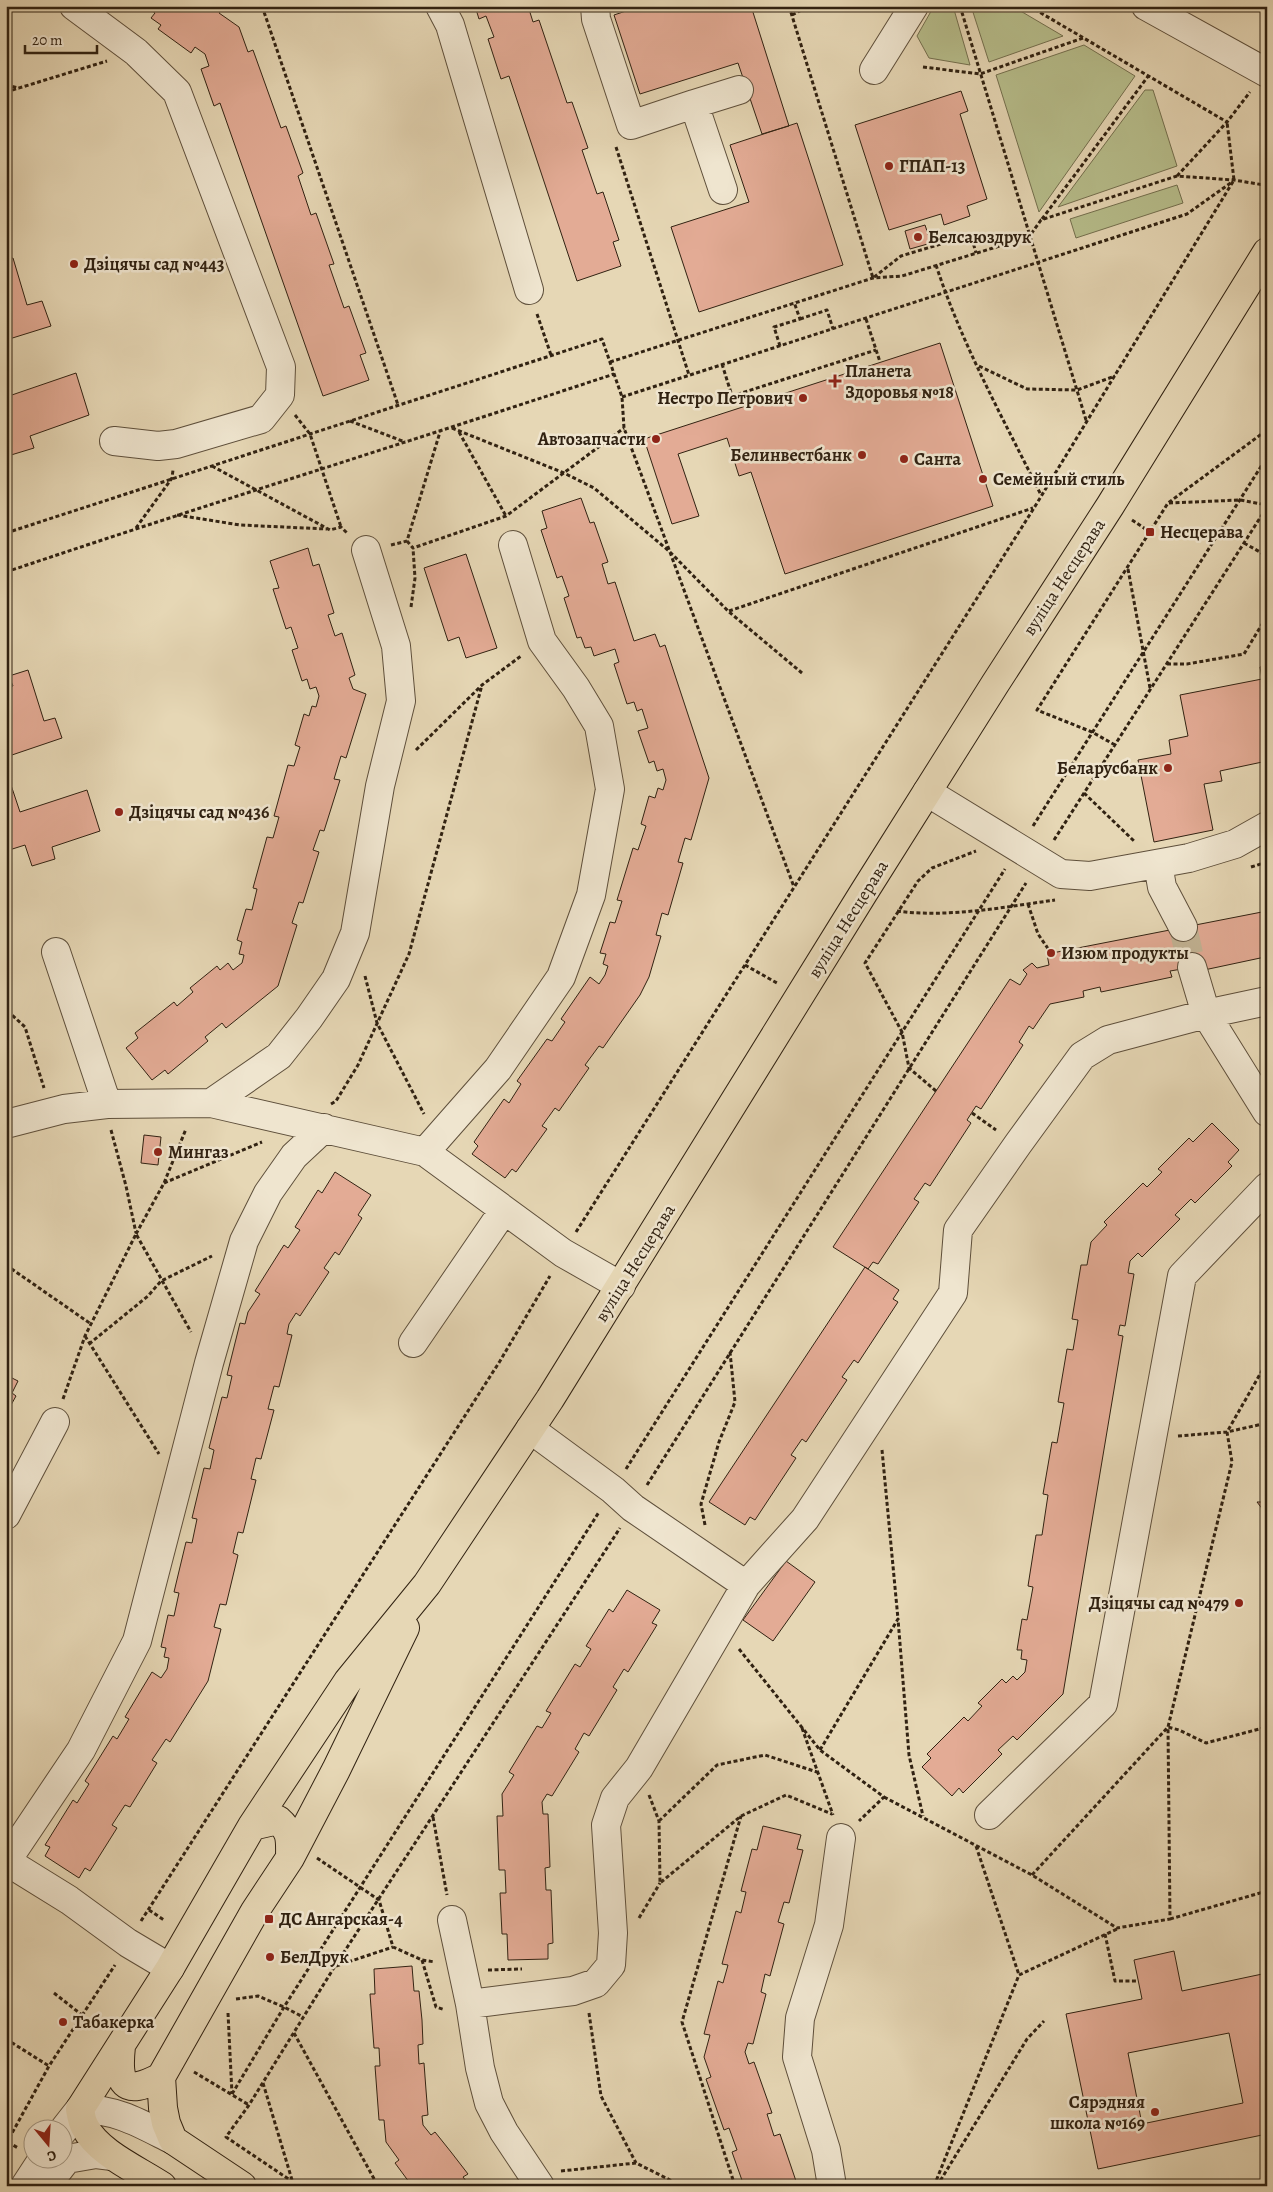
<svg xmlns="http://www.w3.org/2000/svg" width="1273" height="2192" font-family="Alegreya,serif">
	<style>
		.green { fill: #b7be8c; stroke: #74704f }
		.building { fill: #e3ab95; stroke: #312212; fill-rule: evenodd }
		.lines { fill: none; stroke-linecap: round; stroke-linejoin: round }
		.minor-tunnel { stroke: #c2b394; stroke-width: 28; stroke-dasharray: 28 14; stroke-linecap: butt }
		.minor-casing { stroke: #5e4f3b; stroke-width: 30 }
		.major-casing { stroke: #312212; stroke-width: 30 }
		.path { stroke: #312212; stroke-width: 3; stroke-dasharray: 4 2.5; stroke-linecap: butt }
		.minor { stroke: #efe5cf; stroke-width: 28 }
		.major { stroke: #e6d7b5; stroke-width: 28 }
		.poi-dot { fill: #8f2418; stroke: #efe5cf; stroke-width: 2 }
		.labels { text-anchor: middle; stroke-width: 5; stroke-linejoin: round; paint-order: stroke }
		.poi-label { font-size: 18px; font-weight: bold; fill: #312212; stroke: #efe5cf; text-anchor: start }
		.street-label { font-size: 18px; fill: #312212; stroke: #efe5cf }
	</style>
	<rect width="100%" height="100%" fill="#e6d7b5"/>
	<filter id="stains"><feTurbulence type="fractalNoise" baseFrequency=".004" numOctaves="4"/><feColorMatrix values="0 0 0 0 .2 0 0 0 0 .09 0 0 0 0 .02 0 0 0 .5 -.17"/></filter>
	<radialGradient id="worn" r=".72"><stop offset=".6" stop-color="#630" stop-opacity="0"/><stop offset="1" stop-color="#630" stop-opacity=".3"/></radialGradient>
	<path class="green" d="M934,6H953L970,65L929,58L917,36Z
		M971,6H1012L1063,36L989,62Z
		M1084,45L1135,76L1039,212L996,75Z
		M1145,90H1153L1177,166L1058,207Z
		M1177,185L1183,203L1076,238L1070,219Z"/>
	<path class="building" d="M146,6H218L222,9L219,13L239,27L248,52L253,50L281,128L286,126L303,173L298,176L311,215L316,213L334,264L329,265L344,308L349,306L366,353L360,355L369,380L323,396L220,103L214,106L201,69L209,66L205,54L195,47L191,53L158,29L161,25L151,18L155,13Z
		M475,6H528L533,22L539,20L567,103L572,102L588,148L582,150L597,194L603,192L619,240L613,242L621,266L577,281L509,76L501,79L488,39L494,37L486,16L479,19Z
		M641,6H751L789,126L762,134L738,63L640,94L614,15Z
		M961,91L968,111L960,114L987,199L967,206L970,216L944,225L941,214L889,230L855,125Z
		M797,123L843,265L699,312L671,227L749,202L730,145Z
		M925,225L931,243L910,249L905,231Z
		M13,258L27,305L42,301L51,326L6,340V260Z
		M940,343L993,506L785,574L751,472L739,476L727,438L678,454L699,516L672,524L644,439Z
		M76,373L89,415L30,436L34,448L11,455L6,442V397Z
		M581,498L590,523L594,522L608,562L602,564L608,584L615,582L634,641L655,634L660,647L665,645L709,778L691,840L685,838L678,862L683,863L668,915L662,913L656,935L661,936L649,977L640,995L603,1048L599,1046L585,1065L589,1068L559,1111L555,1108L542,1126L547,1129L516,1172L512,1169L505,1178L472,1154L478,1146L474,1142L504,1099L509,1103L521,1084L517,1081L547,1039L552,1041L565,1022L561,1019L590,977L599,984L605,975L608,966L603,964L606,954L600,953L610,922L615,923L622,901L617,900L633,848L638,850L646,826L641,824L649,796L655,798L658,788L663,790L666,780L663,769L657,771L654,761L649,763L638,731L648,728L642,709L637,711L634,702L627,704L614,664L619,662L615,649L594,656L591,647L585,648L581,637L577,638L564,598L569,596L562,576L557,578L541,530L547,528L542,511Z
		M308,548L313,566L319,564L334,613L328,615L335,636L342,633L355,675L349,678L353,689L366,694L346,758L341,756L334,779L340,780L324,831L320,830L313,850L319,852L303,903L299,902L292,923L297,925L278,986L226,1028L222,1023L205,1037L208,1041L168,1074L165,1070L152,1080L126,1048L138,1038L135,1033L174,1002L177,1006L193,992L190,988L217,966L220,970L228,963L233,970L242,963L244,955L239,954L242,942L237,940L246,909L252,910L257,889L253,888L267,837L273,838L279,817L274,816L288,765L294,766L300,747L295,745L304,714L309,716L312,706L316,707L319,696L316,687L310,689L307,679L302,681L292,650L298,648L291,627L286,629L273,589L279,588L270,561Z
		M466,554L497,648L466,658L459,637L448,641L424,568Z
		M1267,666V761L1220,771L1222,781L1204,784L1213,830L1154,842L1138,760L1171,754L1169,740L1188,736L1180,695L1262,679L1260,667Z
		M28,670L44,721L55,718L62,738L6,757V688L13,686L9,676Z
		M6,770L20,812L87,790L100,831L52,847L55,859L32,866L25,845L6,851Z
		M1267,911V952H1264L1265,957L1190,973L1188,968L1170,971L1172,977L1101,992L1100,987L1083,991L1084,997L1050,1004L1033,1029L1029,1026L1019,1042L1023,1045L981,1109L976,1106L967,1120L971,1123L930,1186L925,1183L914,1199L919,1202L878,1264L873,1262L868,1269L833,1247L1010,979L1020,985L1027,974L1023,970L1032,963L1037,968L1049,965L1047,954Z
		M1212,1123L1239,1150L1228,1162L1232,1166L1195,1203L1191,1199L1175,1215L1180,1219L1142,1257L1138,1253L1130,1261L1128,1273L1134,1274L1125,1326L1120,1325L1118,1335L1123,1336L1063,1694L1017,1740L1013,1736L998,1750L1002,1754L963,1793L959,1788L952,1796L922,1767L931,1758L927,1754L964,1717L968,1721L982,1706L978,1703L1002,1679L1006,1683L1013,1676L1017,1680L1025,1672L1027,1660L1021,1659L1022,1650H1017L1022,1619L1027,1620L1033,1587L1028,1586L1036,1535H1042L1048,1495L1043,1494L1052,1442L1057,1443L1064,1403L1058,1402L1067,1349L1073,1350L1078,1320L1072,1319L1081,1265H1087L1091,1242L1107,1225L1104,1222L1143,1183L1147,1187L1162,1172L1158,1169L1189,1138L1193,1142Z
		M144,1135L161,1137L158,1165L141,1163Z
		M335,1172L371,1195L358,1215L362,1218L339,1255L335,1252L324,1268L329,1272L300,1316L296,1313L289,1324L287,1334L292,1335L279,1387L274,1386L268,1409L274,1410L261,1459L256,1458L251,1479L256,1480L243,1533L238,1532L233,1553L238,1555L226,1605L220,1604L214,1627L221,1629L208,1681L170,1742L166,1739L152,1760L157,1763L130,1807L125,1805L112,1825L117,1828L90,1871L85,1868L79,1878L45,1856L50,1847L45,1845L73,1800L77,1803L89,1784L85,1781L113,1736L117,1739L129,1719L125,1717L152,1672L161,1678L167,1669L169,1658L164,1657L166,1648L161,1647L168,1615L174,1616L179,1593L174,1592L186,1542L192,1543L197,1519L192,1518L204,1468L210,1469L214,1450L209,1448L222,1397L227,1398L232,1376L227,1375L240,1323L245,1324L248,1312L260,1294L255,1291L284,1245L288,1248L300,1230L295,1227L318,1190L322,1193Z
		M865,1267L899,1290L893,1299L898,1302L858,1363L854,1360L842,1377L847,1380L806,1442L802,1439L791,1455L796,1458L755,1520L750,1517L745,1525L709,1502Z
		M6,1375L18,1381L12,1393L16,1396L6,1414Z
		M1257,1502H1267V1515Z
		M786,1561L815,1582L773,1641L743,1620Z
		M627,1590L660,1610L652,1623L657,1625L628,1672L624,1669L613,1687L617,1690L589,1736L584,1733L575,1749L579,1752L552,1796L547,1794L542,1802L543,1814H548L549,1839L550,1867L545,1868L546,1890H551L553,1943L548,1944V1959L508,1960L507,1934H502L500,1893H506L505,1870H499L497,1816H503L502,1794L514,1775L509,1772L537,1726L542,1728L551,1713L546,1711L575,1664L580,1667L591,1649L586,1646L609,1609L613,1612Z
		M763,1826L801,1835L797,1849L803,1850L789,1903L784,1902L778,1922L784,1924L770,1976L765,1974L761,1992L766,1994L753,2044L748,2043L745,2052L749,2064L754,2062L772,2113L767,2114L774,2136L780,2134L797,2184L793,2186H744L732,2152L737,2150L729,2128L724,2130L706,2079L711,2077L704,2057L710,2035L704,2034L718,1981L723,1983L728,1965L722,1964L736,1911L741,1913L746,1892L741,1891L752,1849L757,1850Z
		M1174,1951L1182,1991L1267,1973V2134L1098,2169L1066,2014L1142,1999L1134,1960ZM1229,2033L1243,2103L1142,2124L1128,2053Z
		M412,1966L414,1991H419L422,2020L423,2044L418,2045L419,2064L424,2063L426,2090L428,2115L422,2116L423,2125L431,2135L435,2132L451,2152L468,2174L463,2177L470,2186H412L395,2163L399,2160L386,2142L384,2120H379L375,2066H380L379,2048H374L370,1994H375L374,1969Z"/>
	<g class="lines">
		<path class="minor-tunnel" d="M1183,927L1192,967"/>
		<defs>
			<path id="minor" d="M74,6L136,52L177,92L281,367L280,395L261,419L176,444L158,446L114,441
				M440,6L450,25L529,290
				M595,6L596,19L631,125L694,104L723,190
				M1146,6L1267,73
				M874,70L914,6
				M694,104L739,90
				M927,792L1061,874L1090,876L1189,858L1235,844L1267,826
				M1158,864L1162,887L1183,927
				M56,952L107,1104
				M1192,967L1206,1014L1267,1001
				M211,1103L279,1056L309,1018L336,979L355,933L380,786L401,701L396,646L366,550
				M6,1124L64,1109L107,1104L211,1103L425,1152L563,1253L621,1286
				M425,1152L498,1069L561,977L591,895L610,789L599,726L576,688L542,641L513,545
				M413,1343L504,1210
				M6,1515L55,1422
				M746,1585L805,1519L953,1293L958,1230L1018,1144L1082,1056L1108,1040L1206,1014L1267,1112
				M989,1815L1103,1704L1182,1276L1267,1187
				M6,1859L14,1850L81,1750L137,1641L209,1363L244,1241L268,1193L294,1156L324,1128
				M6,1861L69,1900L128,1943L170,1968
				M452,1920L470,2004L480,2068L489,2103L504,2132L540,2186
				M470,2004L573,1991L596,1983L611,1965L613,1933L606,1825L615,1798L639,1768L746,1585L633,1508L613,1490L530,1429
				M62,2132L80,2109C117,2109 141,2124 173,2140
				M25,2186L42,2160
				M46,2186L67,2159L96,2154L112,2156
				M832,2186L826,2150L797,2057L800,2018L829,1925L841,1838"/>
			<path id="major" d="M252,1826L278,1820C292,1832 290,1841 290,1858
				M121,2046C117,2084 123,2097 161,2077
				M162,2186C138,2170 98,2153 85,2127C82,2122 81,2115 80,2109L170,1968L252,1826L348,1681L427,1584L550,1399L864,892L995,684L1110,506L1267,252
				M242,2186L173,2140L166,2123L163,2108L161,2077L255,1911L290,1858L336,1770L405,1628"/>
		</defs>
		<use href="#minor" class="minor-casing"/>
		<use href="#major" class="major-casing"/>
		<path class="path" d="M262,6L398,405
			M789,6L873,278L901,256L971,235L976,253
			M960,6L1086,420
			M1029,6L1227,122
			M792,15L809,6
			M923,67L980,74L1083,38
			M6,85L19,88
			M6,92L107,61
			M616,147L689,375
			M1177,176L1227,122L1250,92
			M1042,219L1149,75
			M936,265C962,345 1004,420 1041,495
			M537,314L551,355
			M800,319L827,310L833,329
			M866,319L880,362
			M780,346L774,327L800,319L794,302
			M610,362L873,278L902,276L1029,237L1041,220L1177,176L1234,180L1264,185
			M722,364L732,396L876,350
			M979,366L1027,389L1077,390L1115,376
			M622,397L1187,214L1232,182
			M295,415L310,434L341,527
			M350,421L405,442
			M452,428L564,473L594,488L669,551L728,611L802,673
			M459,432L506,516
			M212,466L330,530L341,527L347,533
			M1169,503L1240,500L1267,505
			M177,515L240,525L327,529
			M1132,520L1150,532
			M136,528L172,478L173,470
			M6,533L602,339L622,397L624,428L794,887
			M407,541L413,548L506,516L624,428
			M1244,543L1267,556
			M391,545L407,541L440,432
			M1128,569L1150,688
			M6,572C208,504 412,441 614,374
			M411,607L415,578L413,548
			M729,611L1033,508
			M1167,664H1187L1244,654L1267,616
			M1115,745L1092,732L1037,710L1168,503L1267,430
			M416,750L482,685L521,656
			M1084,793L1134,841
			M1033,826L1267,457
			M1054,840L1267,507
			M1251,867L1267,862
			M1028,904L1038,934L1051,953
			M897,911C947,918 1005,907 1055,900
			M745,965L777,983
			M365,976L377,1023L424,1114
			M6,1015H12L25,1027L44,1088
			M936,1091L909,1068L902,1032L865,963L918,881L932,868L976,851
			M331,1104L336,1101L358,1065L409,954L482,685
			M972,1113L996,1130
			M111,1130L126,1186L136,1233
			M164,1183L262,1142
			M576,1232L1034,508L1234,180L1227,122
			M136,1234L164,1183L186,1129
			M6,1265L91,1324
			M85,1336L159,1454
			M89,1344L148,1296L161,1281L212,1256
			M63,1399L85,1336L136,1234L191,1332
			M1178,1436L1227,1432L1267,1423
			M882,1450L898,1619
			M626,1469L1005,869
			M647,1485L1026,883
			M705,1525L701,1504L719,1442L735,1402L730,1352
			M739,1649L820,1750L884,1797L859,1821
			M802,1728L833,1815
			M820,1750L898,1619L909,1755L923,1816
			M649,1795L659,1821L660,1883L741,1816L786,1795L832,1814
			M884,1797L1032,1875L1117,1928L1170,1919L1168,1727L1232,1462L1227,1432L1267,1362
			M433,1817L447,1895
			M659,1821L717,1765L765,1755L817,1772
			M976,1846L1019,1975
			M317,1858L379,1900L393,1947L422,1960L435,1962
			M1032,1875L1168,1727L1179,1730L1206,1743L1267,1727
			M149,1910L164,1920
			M639,1918L660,1883
			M1170,1919L1267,1891
			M141,1921L500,1361L550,1276
			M1105,1934L1115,1981H1138
			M422,1960L436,2007L445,2010
			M336,1966L393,1947
			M488,1970L522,1969
			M54,1993L82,2015
			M236,1999L258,1996L284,2007L303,2017
			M228,2013L232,2094
			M589,2013L601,2096L636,2163
			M294,2033L378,2186
			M6,2039L49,2066
			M194,2072L249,2105
			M263,2083L292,2180
			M232,2094L284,2007L599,1512
			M8,2142L18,2148
			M6,2144L49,2066L115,1965
			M561,2171L636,2163L682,2186
			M299,2186L226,2137L249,2105L335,1966L620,1528
			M735,2186L682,2022L741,1816
			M934,2186L1019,1975L1117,1929
			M937,2186L1027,2039L1044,2021"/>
		<use href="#minor" class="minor"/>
		<use href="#major" class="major"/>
	</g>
	<g class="poi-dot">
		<circle cx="889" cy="166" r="5"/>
		<circle cx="918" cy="237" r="5"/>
		<circle cx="74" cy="264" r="5"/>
		<path d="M832.5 373.5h5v5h5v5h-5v5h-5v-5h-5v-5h5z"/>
		<circle cx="803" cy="398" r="5"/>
		<circle cx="656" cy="439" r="5"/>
		<circle cx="862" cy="455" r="5"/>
		<circle cx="904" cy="459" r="5"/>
		<circle cx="983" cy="479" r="5"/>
		<rect x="1145" y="527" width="10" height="10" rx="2.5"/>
		<circle cx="1168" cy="768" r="5"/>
		<circle cx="119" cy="812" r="5"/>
		<circle cx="1051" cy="953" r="5"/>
		<circle cx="158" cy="1152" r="5"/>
		<circle cx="1239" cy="1603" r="5"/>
		<rect x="264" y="1914" width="10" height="10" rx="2.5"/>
		<circle cx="270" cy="1957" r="5"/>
		<circle cx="63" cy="2022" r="5"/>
		<circle cx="1155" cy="2112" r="5"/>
	</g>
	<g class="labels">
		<g class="poi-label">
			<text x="899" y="172">ГПАП-13</text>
			<text x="928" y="243">Белсаюздрук</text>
			<text x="84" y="270">Дзіцячы сад №443</text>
			<text x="845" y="377">Планета<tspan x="845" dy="21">Здоровья №18</tspan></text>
			<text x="793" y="404" text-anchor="end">Нестро Петрович</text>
			<text x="646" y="445" text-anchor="end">Автозапчасти</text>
			<text x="852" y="461" text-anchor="end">Белинвестбанк</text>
			<text x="914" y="465">Санта</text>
			<text x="993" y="485">Семейный стиль</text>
			<text x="1160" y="538">Несцерава</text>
			<text x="1158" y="774" text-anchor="end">Беларусбанк</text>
			<text x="129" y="818">Дзіцячы сад №436</text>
			<text x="1061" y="959">Изюм продукты</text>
			<text x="168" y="1158">Мингаз</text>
			<text x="1229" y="1609" text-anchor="end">Дзіцячы сад №479</text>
			<text x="279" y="1925">ДС Ангарская-4</text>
			<text x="280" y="1963">БелДрук</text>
			<text x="73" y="2028">Табакерка</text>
			<text x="1145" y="2108" text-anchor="end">Сярэдняя<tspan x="1145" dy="21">школа №169</tspan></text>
		</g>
		<g class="street-label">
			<text transform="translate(1064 577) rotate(-57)" y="6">вуліца Несцерава</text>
			<text transform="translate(848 919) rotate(-58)" y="6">вуліца Несцерава</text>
			<text transform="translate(635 1263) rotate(-58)" y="6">вуліца Несцерава</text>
		</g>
	</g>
	<rect width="1273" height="2192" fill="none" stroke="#e6d7b5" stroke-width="25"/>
	<rect x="8" y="8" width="1258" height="2177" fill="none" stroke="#312212" stroke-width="2.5"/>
	<rect x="12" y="12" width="1248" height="2167" fill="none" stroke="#312212"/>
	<g transform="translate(48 2144) rotate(162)"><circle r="24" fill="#efe5cf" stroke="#a39783"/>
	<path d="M0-4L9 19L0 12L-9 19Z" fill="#8f2418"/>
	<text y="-8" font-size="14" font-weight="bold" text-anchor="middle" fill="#312212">С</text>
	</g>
	<path d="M25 45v8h72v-8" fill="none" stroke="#312212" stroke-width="2.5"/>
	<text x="32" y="45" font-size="15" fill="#312212" stroke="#efe5cf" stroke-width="4" paint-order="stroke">20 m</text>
	<rect width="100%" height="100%" filter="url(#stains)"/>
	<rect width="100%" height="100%" fill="url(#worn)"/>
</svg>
